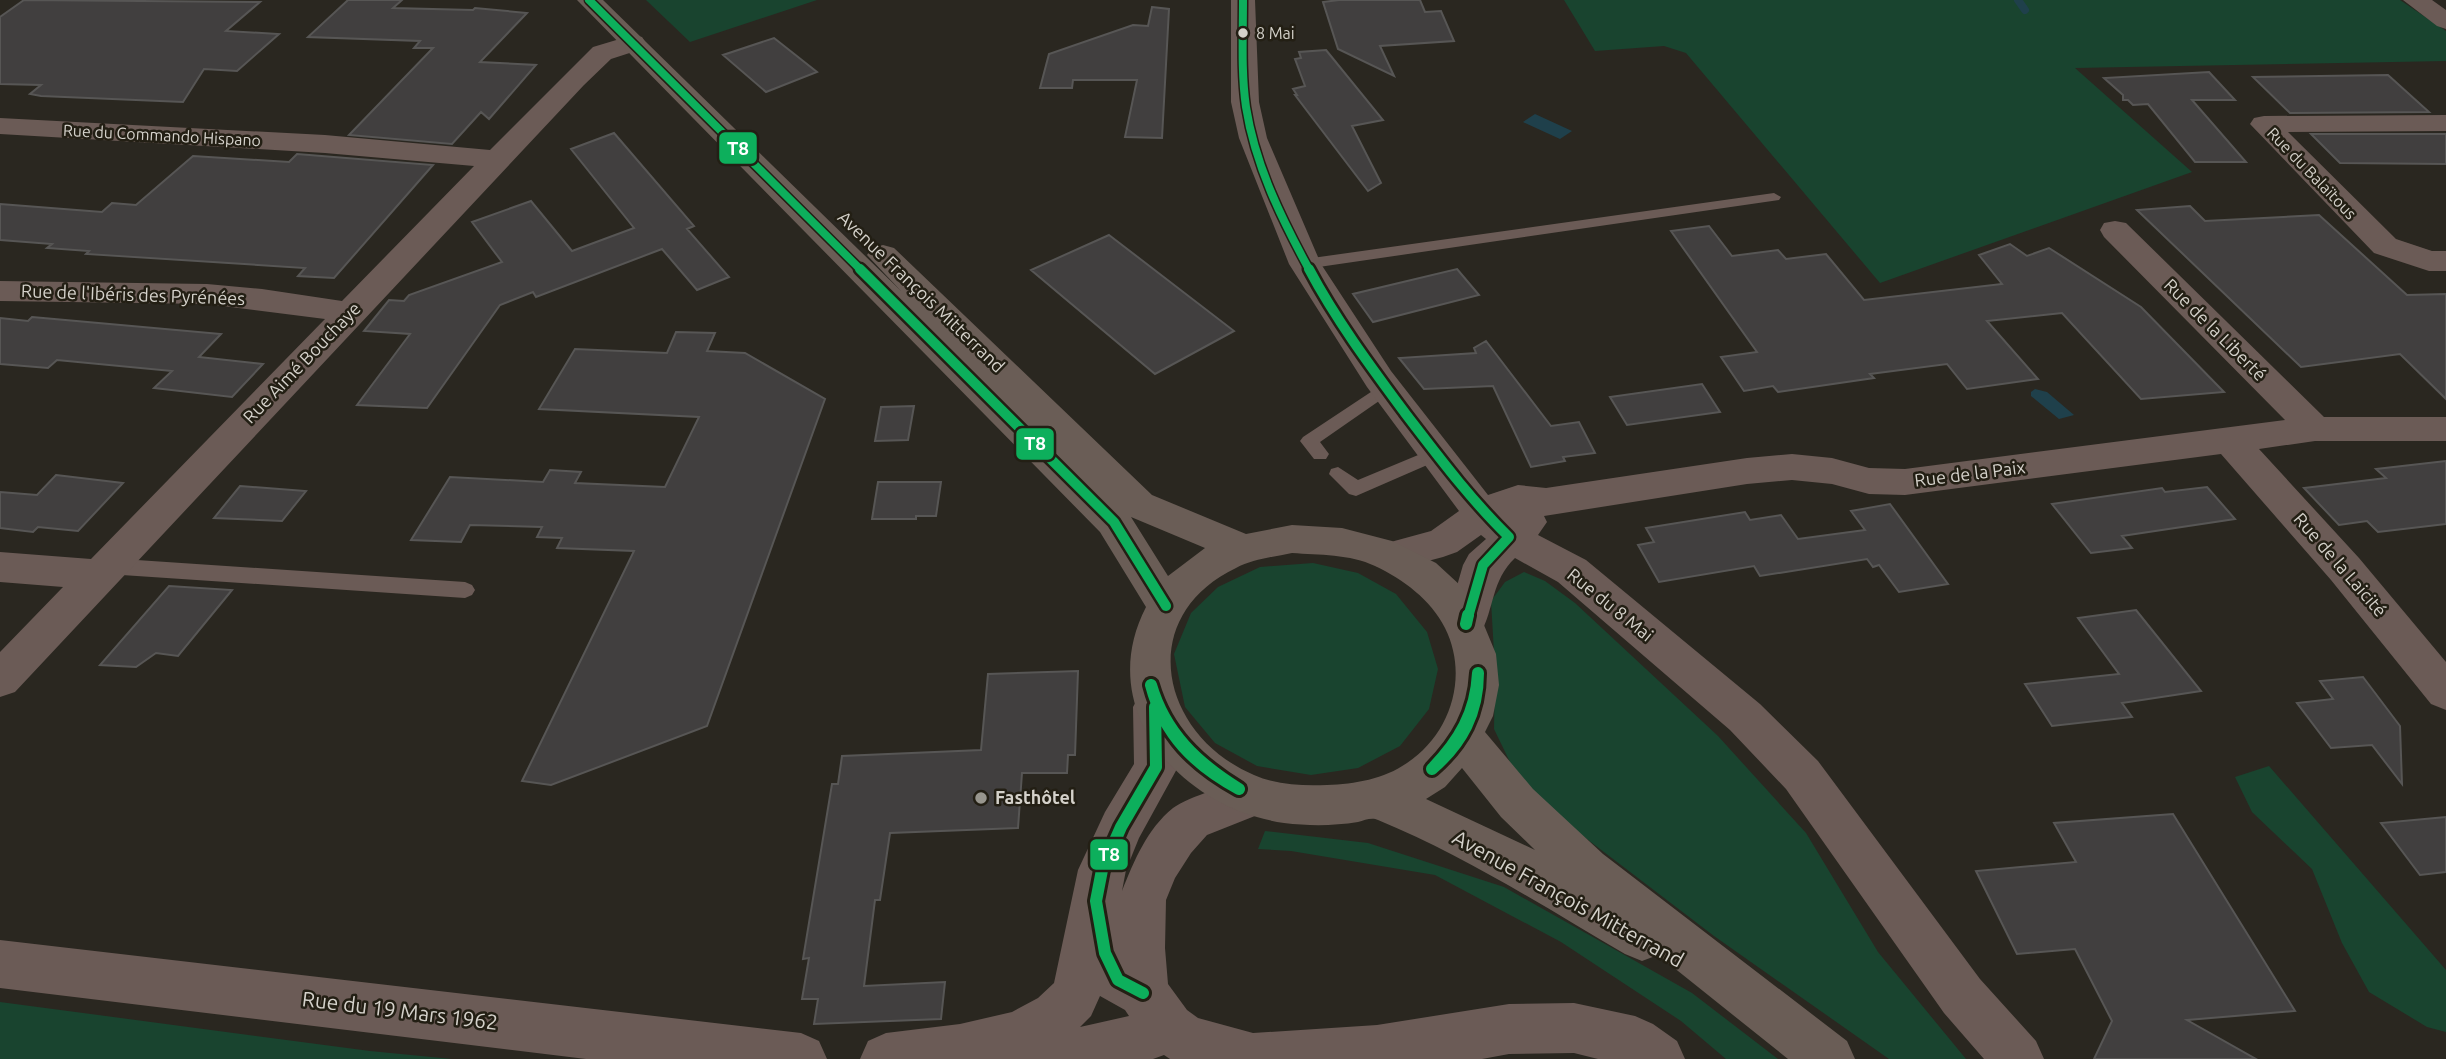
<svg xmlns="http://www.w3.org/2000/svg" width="2446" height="1059" font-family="Ubuntu,sans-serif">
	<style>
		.green { fill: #19442f }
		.water { fill: #1f404b }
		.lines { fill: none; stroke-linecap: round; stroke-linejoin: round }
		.stream { stroke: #1f404b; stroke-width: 8 }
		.building { fill: #413f3f; stroke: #575655; stroke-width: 2 }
		.service { fill: #6b5b56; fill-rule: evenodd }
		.minor { fill: #6b5b56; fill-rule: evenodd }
		.primary { fill: #6a5d56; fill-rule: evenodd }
		.bus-1-far2-casing { stroke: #231f14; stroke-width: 11 }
		.bus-1-far1-casing { stroke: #231f14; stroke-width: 15 }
		.bus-1-casing { stroke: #231f14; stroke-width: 18 }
		.bus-1-far2 { stroke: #0daf5c; stroke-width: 8 }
		.bus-1-far1 { stroke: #0daf5c; stroke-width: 10 }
		.bus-1 { stroke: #0daf5c; stroke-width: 12 }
		.bus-dot { fill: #d4d1ca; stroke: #231f14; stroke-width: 2.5 }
		.poi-dot { fill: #98968e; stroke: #231f14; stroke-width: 2.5 }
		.labels { text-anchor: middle; stroke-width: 5; stroke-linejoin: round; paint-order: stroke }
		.bus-label { font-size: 16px; fill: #d4d1ca; stroke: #231f14; text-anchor: start }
		.far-street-label { font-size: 16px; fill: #d4d1ca; stroke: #231f14 }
		.street-label { font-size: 18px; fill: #d4d1ca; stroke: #231f14 }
		.poi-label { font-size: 18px; font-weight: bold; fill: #d4d1ca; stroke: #231f14; text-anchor: start }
		.near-street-label { font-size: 21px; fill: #d4d1ca; stroke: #231f14 }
		.line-badge { stroke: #231f14; stroke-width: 2.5 }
		.badge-label { font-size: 19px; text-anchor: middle; font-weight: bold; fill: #fff }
	</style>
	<rect width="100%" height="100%" fill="#2a2720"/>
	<path class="green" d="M646,0H817L690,42Z
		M1564,0H2400L2446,31V61L2075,68L2192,172L1880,283L1686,53L1664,46L1595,51Z
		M1313,563L1358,573L1396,594L1427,632L1438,669L1429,709L1400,746L1358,768L1311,775L1257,766L1215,743L1185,707L1174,654L1191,613L1218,587L1260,567Z
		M1524,572L1545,581L1575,603L1718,736L1806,833L1878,952L1966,1059H1889L1714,936L1524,791L1494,729L1495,670L1491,601L1505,582Z
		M2269,766L2446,970V1032L2427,1027L2369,992L2342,943L2312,869L2252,812L2235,777Z
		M1265,831L1368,843L1504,887L1692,993L1778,1059H1726L1681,1021L1561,942L1435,875L1291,851L1258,849Z
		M0,1002L370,1051L452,1059H0Z"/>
	<path class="water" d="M1535,114L1572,131L1560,139L1523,122Z
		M2035,389L2047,392L2074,415L2059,419L2031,396V392Z"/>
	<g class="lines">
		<path class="stream" d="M2018,0L2025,10"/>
	</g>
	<path class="building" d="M24,0L260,2L226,31L279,34L237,71L204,69L183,102L41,96L30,94L41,85L0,84V17Z
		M348,0H402L393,8L473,10L475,8L527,13L480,62L536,65L489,119L481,112L452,144L349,135L433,48H414L420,41L308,37Z
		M1339,0H1420L1425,12L1441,11L1454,41L1380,46L1394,76L1338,49L1323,2Z
		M1152,7L1169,9L1162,138L1125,137L1137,80H1073L1072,88H1040L1049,54L1133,25L1148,26Z
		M774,38L817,72L766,92L723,55Z
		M1326,50L1383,120L1352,126L1381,183L1368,191L1295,95H1297L1293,89L1305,86L1295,59L1301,58L1299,52Z
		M2209,72L2235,100H2192L2246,162H2195L2148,104L2133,105L2128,100H2123V95L2104,78Z
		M2388,75L2429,112L2290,113L2253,77Z
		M614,133L694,226L687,229L729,277L697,290L662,249L536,297L533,292L500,305L427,408L357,405L410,334L364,331L389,300L404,301L409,295L502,262L472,222L531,201L572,251L634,228L571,149Z
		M2311,134H2446V164L2340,163Z
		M297,154L433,165L334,278L298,276L305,268L86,254L89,251L47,248L52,244L0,240V204L102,212L112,203L136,205L193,156L289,162Z
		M2190,206L2205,221L2319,215L2407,295L2446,294V399L2400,354L2301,367L2137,210Z
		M1709,226L1732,256L1778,250L1786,259L1826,254L1864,300L2002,284L1979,255L2010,244L2027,256L2049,248L2141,307L2224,392L2141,399L2062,313L1987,321L2038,379L1967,389L1947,364L1870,374L1874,378L1778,392L1773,386L1744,391L1721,357L1757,352L1671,231Z
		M1109,235L1152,268L1234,331L1155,374L1031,270Z
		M1457,269L1479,295L1373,322L1353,294Z
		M32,317L221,334L199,357L263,364L232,397L154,388L172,371L57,360L48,368L0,364V318L28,321Z
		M676,332L715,333L707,351L745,353L825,399L707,726L551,785L522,781L634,551L557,548L562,538L537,537L542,527L470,525L461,542L411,540L450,477L543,482L550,470L581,472L575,483L665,487L699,417L539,409L575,349L667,353Z
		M1486,341L1551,426L1579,422L1595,453L1563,457L1565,461L1531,467L1493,386L1424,389L1399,358L1476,353L1474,348Z
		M1702,384L1720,412L1627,425L1610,397Z
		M914,406L908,440L875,441L881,407Z
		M2446,461V524L2378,532L2367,521L2339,525L2304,488L2386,478L2376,469Z
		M56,475L123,483L78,531L38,527L33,532L0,528V492L37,495Z
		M878,482H941L936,516H916V519H872Z
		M240,486L306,491L282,521L214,518Z
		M2207,487L2235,519L2122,536L2132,548L2091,553L2052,504L2162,488L2165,492Z
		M1890,504L1948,584L1899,592L1879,565L1873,567L1867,559L1760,576L1754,566L1659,582L1638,545L1654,542L1646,528L1745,512L1750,520L1781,515L1798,539L1865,530L1851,511Z
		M169,586L232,590L178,656L156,653L136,667L100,665Z
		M2136,610L2201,691L2122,703L2132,717L2052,726L2025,684L2119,674L2078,618Z
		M1078,671L1075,755H1068L1067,773H1022L1018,828L890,833L880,900H875L864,986L945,982L941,1019L814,1024L818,999H802L809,958L803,959L832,784H838L842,756L981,750L988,674Z
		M2363,677L2400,726L2402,784L2372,745L2331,748L2297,703L2333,699L2320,681Z
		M2173,814L2295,1011L2187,1020L2256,1059H2094L2112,1021L2075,949L2017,954L1976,871L2076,862L2054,823Z
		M2446,817V872L2420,875L2381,823Z"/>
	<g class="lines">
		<path class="service" d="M1774,193L1781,197L1779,200L1305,269L1297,264L1305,259Z
			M1386,382L1392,384L1395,388L1392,392L1320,442L1329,454L1326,459H1314L1300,441L1303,437Z
			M1435,448L1441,449L1444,454L1441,459L1356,496L1349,494L1329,474L1331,469L1338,467L1358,480Z
			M107,558L465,582L472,585L475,590L472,595L465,598L107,574L100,571L97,566L100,561Z"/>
		<path class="minor" d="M1231,0H1255L1259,102L1267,138L1321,264L1391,371L1488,495L1518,485L1546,488L1747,458L1792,454L1832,458L1869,468L1905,469L2285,420L2104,237L2100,230L2104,223L2115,221L2126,223L2324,417H2446V441H2315L2259,449L2359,558L2446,662V710L2431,704L2331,580L2221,454L1905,495L1869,494L1832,484L1792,480L1747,484L1544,516L1547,522L1538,535L1586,560L1760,704L1818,761L1980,979L2036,1041L2044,1059H1984L1944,1013L1786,789L1730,730L1558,582L1515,558C1491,581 1495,607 1480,635L1466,640L1452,635L1446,624L1463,565L1469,554L1486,539L1481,535L1457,552L1443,557L1390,571L1376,566L1370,556L1376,546L1431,531L1459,511L1367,387L1289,264L1239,138L1231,102Z
			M2403,0H2432L2446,10V29L2437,26Z
			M633,35L642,37L646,43L642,49L611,59L584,85L15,692L0,697V652L63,587L0,582V552L91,559L325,319L207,304L0,301V281L207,284L262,289L342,301L474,166L325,153L0,134V118L325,135L490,150L593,47Z
			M2446,115V131L2288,132L2396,239L2432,251H2446V271H2429L2374,253L2250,124L2254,118L2264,116Z
			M1155,689L1170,694L1177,707L1178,767L1139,838L1126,870L1122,891C1134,861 1147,829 1173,808C1188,797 1234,783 1254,776L1270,782L1277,796L1270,810L1207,835L1191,853L1175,878L1166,900L1165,948L1168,984L1187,1010L1198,1018L1253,1033L1377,1025L1509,1004L1574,1003L1635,1016L1653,1024L1677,1041L1685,1059H1598L1574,1053L1509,1054L1482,1059H1170L1164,1055L1153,1059H860L868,1041L886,1033L960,1024L1012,1012L1038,998L1054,983L1078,870L1105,812L1134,764L1133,707L1140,694ZM1100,996L1125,1010L1129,1016L1080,1027L1091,1016Z
			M0,940L801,1033L819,1041L827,1059H586L0,988Z"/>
		<path class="primary" d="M577,0H603L901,291L867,255L872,248L883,245L894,248L1152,495L1246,534L1292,525L1342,528L1392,541L1436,563L1461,586L1479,613L1496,654L1499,685L1493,716L1485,732L1533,789L1603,854L1847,1041L1855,1059H1788L1658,955L1642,961L1625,954C1545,907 1465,856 1378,820C1372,817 1365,820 1358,822C1333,826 1309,826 1284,823C1181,808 1093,710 1146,607L1100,532ZM1131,517L1205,548L1168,576ZM1292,553C1319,555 1350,554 1375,566C1403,579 1431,600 1445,628C1469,676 1451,734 1407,763C1384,779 1355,784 1327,785C1303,786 1276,785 1254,775C1160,735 1134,617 1236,568C1253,559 1273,557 1292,553ZM1462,768L1501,817L1535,850L1426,799L1445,787Z"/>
		<defs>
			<path id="bus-1-far2" d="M589,0L862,271
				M1243,0C1243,36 1241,72 1246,107C1255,165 1282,220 1310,271"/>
			<path id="bus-1-far1" d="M860,269L1114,522L1166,606
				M1309,269C1336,320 1371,367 1405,413C1438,456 1470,499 1509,537L1483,565L1468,617"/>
			<path id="bus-1" d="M1466,624L1468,615
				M1151,685C1165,733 1197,763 1239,789
				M1151,685C1164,735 1195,765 1239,789
				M1432,769C1459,741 1476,713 1478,673
				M1432,769C1462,743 1478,713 1478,673
				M1143,993L1118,980L1105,953L1096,901L1102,870L1121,827L1156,767L1155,707"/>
		</defs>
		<use href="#bus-1-far2" class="bus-1-far2-casing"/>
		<use href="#bus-1-far1" class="bus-1-far1-casing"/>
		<use href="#bus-1" class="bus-1-casing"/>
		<use href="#bus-1-far2" class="bus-1-far2"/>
		<use href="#bus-1-far1" class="bus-1-far1"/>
		<use href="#bus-1" class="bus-1"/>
	</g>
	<circle class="bus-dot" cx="1243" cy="33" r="6"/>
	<circle class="poi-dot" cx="981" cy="798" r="7"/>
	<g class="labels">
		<g class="bus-label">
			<text x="1256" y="39">8 Mai</text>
		</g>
		<g class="far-street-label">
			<text transform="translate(162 135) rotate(3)" y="6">Rue du Commando Hispano</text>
			<text transform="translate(2312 173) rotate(46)" y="6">Rue du Balaïtous</text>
		</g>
		<g class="street-label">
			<text transform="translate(921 292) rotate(44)" y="6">Avenue François Mitterrand</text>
			<text transform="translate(133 295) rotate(2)" y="6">Rue de l'Ibéris des Pyrénées</text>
			<text transform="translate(2215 330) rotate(45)" y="6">Rue de la Liberté</text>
			<text transform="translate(302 363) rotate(-46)" y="6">Rue Aimé Bouchaye</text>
			<text transform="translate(1970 474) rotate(-7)" y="6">Rue de la Paix</text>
			<text transform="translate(2340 565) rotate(49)" y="6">Rue de la Laicité</text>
			<text transform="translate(1610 605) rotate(39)" y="6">Rue du 8 Mai</text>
		</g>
		<g class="poi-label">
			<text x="995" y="804">Fasthôtel</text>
		</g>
		<g class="near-street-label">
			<text transform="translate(1568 899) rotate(29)" y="7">Avenue François Mitterrand</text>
			<text transform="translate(400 1011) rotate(7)" y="7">Rue du 19 Mars 1962</text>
		</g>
	</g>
	<g class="line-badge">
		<rect x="718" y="131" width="40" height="34" rx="7" fill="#0daf5c"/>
		<rect x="1015" y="427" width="40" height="34" rx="7" fill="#0daf5c"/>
		<rect x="1089" y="838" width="40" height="33" rx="7" fill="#0daf5c"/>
	</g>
	<g class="badge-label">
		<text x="738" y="155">T8</text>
		<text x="1035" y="450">T8</text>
		<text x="1109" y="861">T8</text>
	</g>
</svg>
